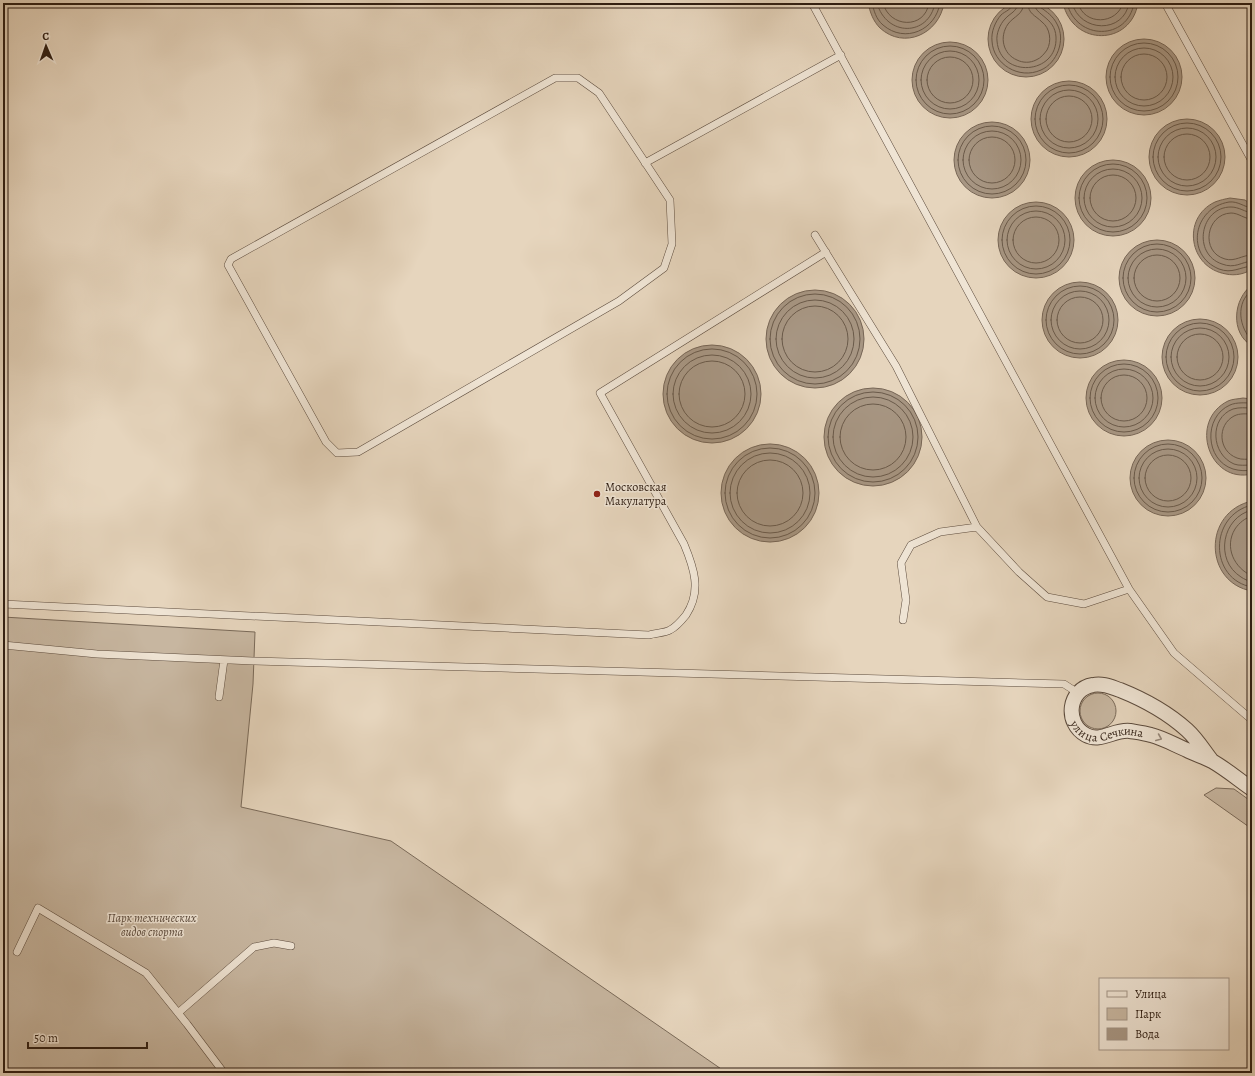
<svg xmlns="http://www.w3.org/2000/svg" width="1255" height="1076" font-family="Alegreya,serif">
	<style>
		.green { fill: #c7b6a0; stroke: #7a6a59 }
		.water { fill: #a79683; stroke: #776656 }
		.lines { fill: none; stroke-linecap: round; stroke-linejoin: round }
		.shore { stroke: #6a5a4a; stroke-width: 1 }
		.service-casing { stroke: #5c4b3d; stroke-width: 8 }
		.minor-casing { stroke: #5c4b3d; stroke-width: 16 }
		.service { stroke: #efe4d4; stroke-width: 7 }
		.minor { stroke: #efe4d4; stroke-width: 14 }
		.oneway { stroke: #988a7d }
		.poi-dot { fill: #8f2418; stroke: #efe4d4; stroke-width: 1.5 }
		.labels { text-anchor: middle; stroke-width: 3; stroke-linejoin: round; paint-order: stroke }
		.poi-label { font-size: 12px; fill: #2e1d12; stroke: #efe4d4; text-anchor: start }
		.street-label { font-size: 12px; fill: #2e1d12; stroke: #efe4d4 }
		.park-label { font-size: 12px; font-style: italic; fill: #5c4b3d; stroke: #efe4d4 }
	</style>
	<rect width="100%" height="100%" fill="#e6d5bd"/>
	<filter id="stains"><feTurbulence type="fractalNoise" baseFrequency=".005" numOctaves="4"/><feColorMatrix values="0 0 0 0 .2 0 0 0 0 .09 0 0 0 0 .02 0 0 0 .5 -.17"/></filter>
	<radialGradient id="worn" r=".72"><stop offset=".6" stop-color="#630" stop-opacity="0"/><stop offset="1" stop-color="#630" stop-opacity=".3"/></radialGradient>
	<path class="green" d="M3,617L255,632L253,684L241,807L391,841L727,1073H3Z
		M1080 711a18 18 0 1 1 36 0a18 18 0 1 1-36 0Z
		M1216,788L1234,789L1252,802V829L1204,795Z"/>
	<path class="water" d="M988 39a38 38 0 1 1 76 0a38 38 0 1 1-76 0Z
		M868,3H944C939,34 904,50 880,28C873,21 870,12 868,3Z
		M1063,3H1138C1131,46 1073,47 1063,3Z
		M1106 77a38 38 0 1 1 76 0a38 38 0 1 1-76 0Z
		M912 80a38 38 0 1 1 76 0a38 38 0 1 1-76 0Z
		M1031 119a38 38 0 1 1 76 0a38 38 0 1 1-76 0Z
		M1149 157a38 38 0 1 1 76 0a38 38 0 1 1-76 0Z
		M954 160a38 38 0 1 1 76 0a38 38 0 1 1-76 0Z
		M1075 198a38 38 0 1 1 76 0a38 38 0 1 1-76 0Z
		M1230,198L1245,200L1252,205V269C1245,274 1235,276 1226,274C1189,268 1181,218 1215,202C1220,200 1225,199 1230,198Z
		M998 240a38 38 0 1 1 76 0a38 38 0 1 1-76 0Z
		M1119 278a38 38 0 1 1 76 0a38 38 0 1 1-76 0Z
		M1042 320a38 38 0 1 1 76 0a38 38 0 1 1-76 0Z
		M1252,285V346C1230,333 1233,299 1252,285Z
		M766 339a49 49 0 1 1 98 0a49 49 0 1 1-98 0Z
		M1162 357a38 38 0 1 1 76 0a38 38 0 1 1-76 0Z
		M663 394a49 49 0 1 1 98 0a49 49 0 1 1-98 0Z
		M1086 398a38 38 0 1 1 76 0a38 38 0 1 1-76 0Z
		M824 437a49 49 0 1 1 98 0a49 49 0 1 1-98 0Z
		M1243,398L1252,399V474C1209,484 1188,421 1228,401C1232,399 1238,399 1243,398Z
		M1130 478a38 38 0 1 1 76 0a38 38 0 1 1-76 0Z
		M721 493a49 49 0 1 1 98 0a49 49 0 1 1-98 0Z
		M1252,501V591C1204,583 1202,512 1252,501Z"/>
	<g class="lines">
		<path class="shore" d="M872,3C874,11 876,19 883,25C905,44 936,30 940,3
			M877,3C886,37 929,37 935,3
			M883,3C889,28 925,30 929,3
			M1013,3C1012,10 1005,11 1001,15C995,22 991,32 992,41C993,64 1019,80 1041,70C1057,63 1066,40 1057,24C1053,16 1047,12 1040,7L1039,3
			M1018,3C1017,12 1010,13 1005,19C1000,24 996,34 997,41C1000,79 1058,75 1056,37C1055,17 1035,16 1034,3
			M1024,3C1023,15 1014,16 1008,24C999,37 1003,54 1017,60C1023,63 1030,63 1036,60C1041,58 1044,54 1047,50C1052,41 1050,28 1042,22C1035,15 1028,14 1028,3
			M1067,3C1076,41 1128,41 1134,3
			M1072,3C1080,33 1124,34 1129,3
			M1078,3C1084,26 1117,25 1123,3
			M1110 77a34 34 0 1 1 68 0a34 34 0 1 1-68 0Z
			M916 80a34 34 0 1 1 68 0a34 34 0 1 1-68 0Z
			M1115 77a29 29 0 1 1 58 0a29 29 0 1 1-58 0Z
			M921 80a29 29 0 1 1 58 0a29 29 0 1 1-58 0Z
			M1121 77a23 23 0 1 1 46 0a23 23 0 1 1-46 0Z
			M927 80a23 23 0 1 1 46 0a23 23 0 1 1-46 0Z
			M1035 119a34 34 0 1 1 68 0a34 34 0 1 1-68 0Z
			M1040 119a29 29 0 1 1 58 0a29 29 0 1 1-58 0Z
			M1046 119a23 23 0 1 1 46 0a23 23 0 1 1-46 0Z
			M1153 157a34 34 0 1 1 68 0a34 34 0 1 1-68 0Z
			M958 160a34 34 0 1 1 68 0a34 34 0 1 1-68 0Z
			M1158 157a29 29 0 1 1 58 0a29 29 0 1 1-58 0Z
			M963 160a29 29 0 1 1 58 0a29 29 0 1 1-58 0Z
			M1164 157a23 23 0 1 1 46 0a23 23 0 1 1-46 0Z
			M969 160a23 23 0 1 1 46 0a23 23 0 1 1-46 0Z
			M1079 198a34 34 0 1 1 68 0a34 34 0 1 1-68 0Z
			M1084 198a29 29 0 1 1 58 0a29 29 0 1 1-58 0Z
			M1090 198a23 23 0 1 1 46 0a23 23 0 1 1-46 0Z
			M1002 240a34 34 0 1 1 68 0a34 34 0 1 1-68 0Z
			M1252,208C1244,207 1238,201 1229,202C1193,208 1185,255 1219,269C1232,274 1240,267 1252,266
			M1007 240a29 29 0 1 1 58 0a29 29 0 1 1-58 0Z
			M1252,213C1245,212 1239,207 1231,207C1200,207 1192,254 1222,264C1235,269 1241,262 1252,261
			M1013 240a23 23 0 1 1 46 0a23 23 0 1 1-46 0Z
			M1252,219C1244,219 1239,213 1231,213C1206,214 1200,252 1225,259C1235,262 1242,255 1252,255
			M1123 278a34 34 0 1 1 68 0a34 34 0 1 1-68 0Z
			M1128 278a29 29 0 1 1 58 0a29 29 0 1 1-58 0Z
			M1134 278a23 23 0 1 1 46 0a23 23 0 1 1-46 0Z
			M1046 320a34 34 0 1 1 68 0a34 34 0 1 1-68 0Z
			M1252,290C1235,303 1239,327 1252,341
			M1051 320a29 29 0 1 1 58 0a29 29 0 1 1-58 0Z
			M770 339a45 45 0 1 1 90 0a45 45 0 1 1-90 0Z
			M1057 320a23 23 0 1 1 46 0a23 23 0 1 1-46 0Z
			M776 339a39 39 0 1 1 78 0a39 39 0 1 1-78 0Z
			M782 339a33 33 0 1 1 66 0a33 33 0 1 1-66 0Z
			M1166 357a34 34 0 1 1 68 0a34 34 0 1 1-68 0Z
			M1171 357a29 29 0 1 1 58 0a29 29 0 1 1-58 0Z
			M1177 357a23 23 0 1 1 46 0a23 23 0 1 1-46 0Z
			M667 394a45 45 0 1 1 90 0a45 45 0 1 1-90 0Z
			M673 394a39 39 0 1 1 78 0a39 39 0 1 1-78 0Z
			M679 394a33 33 0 1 1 66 0a33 33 0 1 1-66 0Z
			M1090 398a34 34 0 1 1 68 0a34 34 0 1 1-68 0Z
			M1095 398a29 29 0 1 1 58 0a29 29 0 1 1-58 0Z
			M1101 398a23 23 0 1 1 46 0a23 23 0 1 1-46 0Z
			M828 437a45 45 0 1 1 90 0a45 45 0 1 1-90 0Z
			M833 437a40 40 0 1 1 80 0a40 40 0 1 1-80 0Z
			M1252,403C1245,403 1237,402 1230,405C1203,417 1205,460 1233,469C1240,471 1246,471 1252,470
			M840 437a33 33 0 1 1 66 0a33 33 0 1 1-66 0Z
			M1252,408C1245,408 1240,407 1233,409C1209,418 1211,454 1234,464C1239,466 1246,465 1252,465
			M1252,414C1246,414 1240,413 1234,416C1217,425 1218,451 1237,458C1242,460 1247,459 1252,459
			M1134 478a34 34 0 1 1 68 0a34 34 0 1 1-68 0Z
			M725 493a45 45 0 1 1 90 0a45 45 0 1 1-90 0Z
			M1139 478a29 29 0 1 1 58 0a29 29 0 1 1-58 0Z
			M730 493a40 40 0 1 1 80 0a40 40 0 1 1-80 0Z
			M1145 478a23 23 0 1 1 46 0a23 23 0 1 1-46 0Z
			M737 493a33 33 0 1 1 66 0a33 33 0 1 1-66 0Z
			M1252,505C1208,515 1209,580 1252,587
			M1252,510C1222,517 1214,560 1241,577C1244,579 1248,581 1252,582
			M1252,516C1245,518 1239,523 1235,529C1224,547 1234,568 1252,576"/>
		<defs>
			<path id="service" d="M812,3L1129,589L1174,653L1252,720
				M1165,3L1252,161
				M555,78H578L599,93L670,200L672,244L664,268L619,301L358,452L337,453L326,442L228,265L231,259Z
				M645,163L841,55
				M815,235L896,366L977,527L1019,572L1047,597L1084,604L1129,589
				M3,604L649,635C655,633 665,633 670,630C676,627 682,620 686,615C702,591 694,568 684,544L600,393L826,252
				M903,620L906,600L901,563L911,545L940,532L977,527
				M3,645L97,654L253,661L1064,684L1078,693
				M219,697L224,660
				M17,952L38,908L146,973L187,1024L224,1073
				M178,1013L254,947L274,943L291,946"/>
			<g id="minor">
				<path id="s1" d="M1212,761C1204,751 1197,739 1187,730C1167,712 1145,700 1120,690C1111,687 1103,683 1093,685C1068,689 1064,723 1086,735C1101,743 1114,729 1130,731C1136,732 1144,733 1151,735C1163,738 1175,745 1187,750C1195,754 1204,757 1212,761C1226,769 1239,780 1252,789"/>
			</g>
		</defs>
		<use href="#service" class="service-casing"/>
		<use href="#minor" class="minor-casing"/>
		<use href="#service" class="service"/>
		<use href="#minor" class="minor"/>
	</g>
	<defs><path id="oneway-chevron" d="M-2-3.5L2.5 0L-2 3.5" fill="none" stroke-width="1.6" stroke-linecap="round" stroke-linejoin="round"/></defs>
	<use class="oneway" href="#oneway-chevron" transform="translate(1159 738) rotate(23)"/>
	<circle class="poi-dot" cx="597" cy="494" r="4"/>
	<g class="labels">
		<g class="poi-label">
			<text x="605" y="491">Московская<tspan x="605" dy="14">Макулатура</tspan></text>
		</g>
		<g class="street-label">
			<text dy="4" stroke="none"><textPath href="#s1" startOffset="232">улица Сечкина</textPath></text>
		</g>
		<g class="park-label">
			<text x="152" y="922">Парк технических<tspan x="152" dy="14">видов спорта</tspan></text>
		</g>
	</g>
	<rect width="1255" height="1076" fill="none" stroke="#e6d5bd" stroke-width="16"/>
	<rect x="4" y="4" width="1247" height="1068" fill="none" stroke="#2e1d12" stroke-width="2"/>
	<rect x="8" y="8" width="1239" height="1060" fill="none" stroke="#2e1d12"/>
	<rect x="1099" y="978" width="130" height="72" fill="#efe4d4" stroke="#a29486"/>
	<rect x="1107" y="991" width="20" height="6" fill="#efe4d4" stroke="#a29486"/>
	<text x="1135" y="998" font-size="12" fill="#2e1d12">Улица</text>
	<rect x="1107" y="1008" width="20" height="12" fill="#c7b6a0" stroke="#a29486"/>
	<text x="1135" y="1018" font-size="12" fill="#2e1d12">Парк</text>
	<rect x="1107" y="1028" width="20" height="12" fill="#a79683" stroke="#a29486"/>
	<text x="1135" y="1038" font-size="12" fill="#2e1d12">Вода</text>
	<g transform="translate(46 46) rotate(358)" stroke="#efe4d4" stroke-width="3" paint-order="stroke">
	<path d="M0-3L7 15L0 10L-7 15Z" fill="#2e1d12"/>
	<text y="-6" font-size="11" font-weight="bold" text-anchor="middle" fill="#2e1d12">С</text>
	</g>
	<path d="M28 1042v6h119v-6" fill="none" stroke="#2e1d12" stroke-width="2"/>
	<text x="34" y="1042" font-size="12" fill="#2e1d12" stroke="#efe4d4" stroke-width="3" paint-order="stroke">50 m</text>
	<rect width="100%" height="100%" filter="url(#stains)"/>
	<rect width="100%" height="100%" fill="url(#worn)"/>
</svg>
